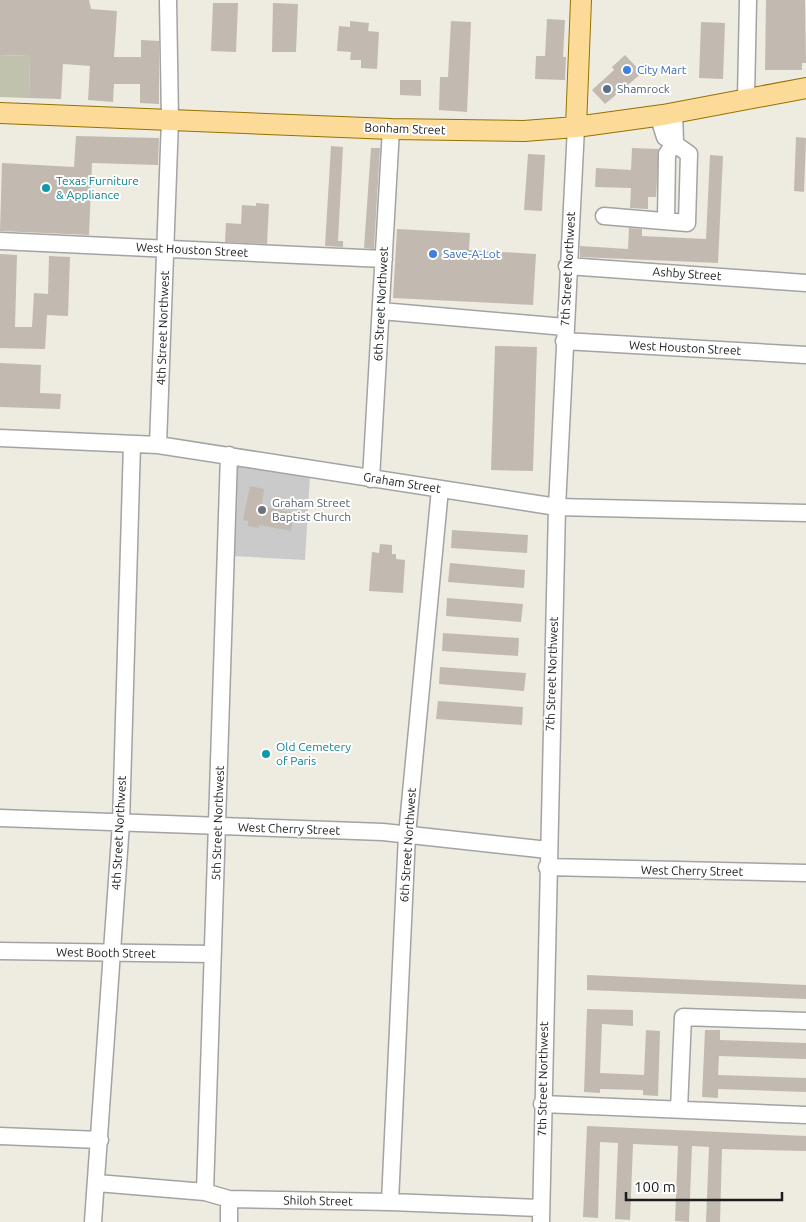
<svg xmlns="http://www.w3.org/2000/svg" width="806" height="1222" font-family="Ubuntu,sans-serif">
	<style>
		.religious { fill: #cacaca }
		.construction { fill: #c0c2ad }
		.building { fill: #c2bab1 }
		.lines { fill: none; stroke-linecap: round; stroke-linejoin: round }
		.minor-casing { stroke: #a3a3a3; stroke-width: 19 }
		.major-casing { stroke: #947200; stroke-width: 22 }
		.minor { stroke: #fff; stroke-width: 16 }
		.major { stroke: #fcdb98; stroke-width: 20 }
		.shop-dot { fill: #3f7fe0; stroke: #fff; stroke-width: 2 }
		.service-dot { fill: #5c6f8a; stroke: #fff; stroke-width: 2 }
		.culture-dot { fill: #0f9aa8; stroke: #fff; stroke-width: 2 }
		.worship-dot { fill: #6b7280; stroke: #fff; stroke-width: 2 }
		.labels { text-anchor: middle; stroke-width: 4; stroke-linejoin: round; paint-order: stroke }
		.shop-label { font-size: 12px; fill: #366cbe; stroke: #fff; text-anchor: start }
		.service-label { font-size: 12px; fill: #4e5e75; stroke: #fff; text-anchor: start }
		.street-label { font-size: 12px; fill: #1c1c1c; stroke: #fff }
		.culture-label { font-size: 12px; fill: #0d838f; stroke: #fff; text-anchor: start }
		.worship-label { font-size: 12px; fill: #5b616d; stroke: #fff; text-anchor: start }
	</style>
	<rect width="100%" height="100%" fill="#eeebe1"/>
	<path class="religious" d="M237,462L310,475L305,560L233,556Z"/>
	<path class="construction" d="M0,55L30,56L29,98L0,97Z"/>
	<path class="building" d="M0,0H89L91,9L117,11L114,57H141V40L159,41V104L140,103V84H114L113,102L88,100L90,66L63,64L61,99L29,98L30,56L0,55Z
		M766,0H805L806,63H802V70H765Z
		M213,3H238L236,52L211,51Z
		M273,3L298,4L296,52H272Z
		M547,19L565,20L563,57H566L565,80L535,79L536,56H545Z
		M350,21L369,23L368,31L379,32L377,69L361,68V60H350L351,52L337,51L339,26L350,27Z
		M451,21L471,22L467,112L439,110L440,77H448Z
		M701,22L725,23L723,79L699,78Z
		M625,55L642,73L605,104L592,90L614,70L612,67Z
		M400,80H421V96L400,95Z
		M76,136L159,138L158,165L92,163L89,235L0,231L2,163L74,167Z
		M796,137L806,138L804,192L794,191Z
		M331,146L343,147L338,241H343V247L325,246Z
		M371,148H380L374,249L364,248Z
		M632,148L659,149L656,197H648V209L630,208L631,188L595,187L596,168L631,170Z
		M528,154L545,155L542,211L524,210Z
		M710,155L723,156L718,263L580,257V246L628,249L629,228L642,229V236L706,239Z
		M256,203L269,204L267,244L225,242L226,223L241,224L242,205L256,206Z
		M397,229L470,233L469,250L536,254L533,305L393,298Z
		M0,254L17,255L15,327H32L34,293L48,294L49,256L70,257L68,316L47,315L45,349L0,348Z
		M495,346L537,347L533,471L491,470Z
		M0,363L41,365L40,393L61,394L60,409L0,407Z
		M250,486L264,489L262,505L265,507L294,513L291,531L259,525V528L248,526V521L243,520Z
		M452,530L528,535L527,553L451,548Z
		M380,544L392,545V554H396V559L405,560L403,593L369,591L372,552L379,553Z
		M450,563L525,570L524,588L448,582Z
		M447,598L523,604L521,622L446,616Z
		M443,633L519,638L518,656L442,651Z
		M440,667L526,673L524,691L439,684Z
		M438,701L523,707L522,725L436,719Z
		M587,975L806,985V999L587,990Z
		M587,1009L633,1010V1026L602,1024L600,1073L644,1075L646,1030L660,1031L658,1096L643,1095V1090L600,1089V1093L584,1092Z
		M705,1030H720V1040L806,1043V1059L719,1056L718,1075L806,1078V1092L718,1089V1098L702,1097Z
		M587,1126L806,1136V1151L722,1149L720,1222H706L709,1147L692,1146L689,1222L675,1221L678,1146L633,1144L630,1220L615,1219L618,1143L600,1142L598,1218L583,1217Z"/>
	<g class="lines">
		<defs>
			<path id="minor" d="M746,98L748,0
				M604,216L687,223L689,154L665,137L658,115
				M666,221L667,154L675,142L674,112
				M0,241L384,259
				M567,266L806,283
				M381,311L565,327
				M564,341L806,355
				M0,438L158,445L557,507L806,513
				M158,445L170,120L168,0
				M371,479L391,129
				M0,818L383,832L548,850
				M547,867L806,873
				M0,951L212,954
				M542,1104L806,1115
				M679,1109L683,1017L806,1021
				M0,1136L100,1140
				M97,1183L205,1192L229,1199L390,1202L539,1208
				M205,1192L229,455
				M390,1202L407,835L440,489
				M93,1222L121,823L132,444
				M229,1222V1199
				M541,1222L557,507L576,127"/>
			<path id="major" d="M0,113L391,129L524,131L576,127L663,115L806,88
				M576,127L581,0"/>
		</defs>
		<use href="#minor" class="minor-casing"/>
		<use href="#major" class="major-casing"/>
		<use href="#minor" class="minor"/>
		<use href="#major" class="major"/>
	</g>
	<g class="shop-dot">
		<circle cx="627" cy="70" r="5"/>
		<circle cx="433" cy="254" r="5"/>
	</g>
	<circle class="service-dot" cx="607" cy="89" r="5"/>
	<g class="culture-dot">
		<circle cx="46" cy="188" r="5"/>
		<circle cx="266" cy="754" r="5"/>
	</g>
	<circle class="worship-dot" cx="262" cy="510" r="5"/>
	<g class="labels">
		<g class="shop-label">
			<text x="637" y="74">City Mart</text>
			<text x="443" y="258">Save-A-Lot</text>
		</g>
		<g class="service-label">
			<text x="617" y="93">Shamrock</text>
		</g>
		<g class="street-label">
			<text transform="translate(405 129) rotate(2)" y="4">Bonham Street</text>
			<text transform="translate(192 250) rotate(3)" y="4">West Houston Street</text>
			<text transform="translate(568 269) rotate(-87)" y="4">7th Street Northwest</text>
			<text transform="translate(687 274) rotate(4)" y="4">Ashby Street</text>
			<text transform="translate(381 304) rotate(-87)" y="4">6th Street Northwest</text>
			<text transform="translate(163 328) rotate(-88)" y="4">4th Street Northwest</text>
			<text transform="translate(685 348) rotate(3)" y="4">West Houston Street</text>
			<text transform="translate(402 483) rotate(9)" y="4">Graham Street</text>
			<text transform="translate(552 674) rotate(-88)" y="4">7th Street Northwest</text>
			<text transform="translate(218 823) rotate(-88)" y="4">5th Street Northwest</text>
			<text transform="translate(289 829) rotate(2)" y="4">West Cherry Street</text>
			<text transform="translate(119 833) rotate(-87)" y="4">4th Street Northwest</text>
			<text transform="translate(408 845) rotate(-86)" y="4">6th Street Northwest</text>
			<text transform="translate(692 871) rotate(1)" y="4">West Cherry Street</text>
			<text transform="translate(106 953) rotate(1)" y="4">West Booth Street</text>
			<text transform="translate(543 1079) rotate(-89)" y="4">7th Street Northwest</text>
			<text transform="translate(318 1201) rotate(1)" y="4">Shiloh Street</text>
		</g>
		<g class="culture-label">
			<text x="56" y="185">Texas Furniture<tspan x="56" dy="14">&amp; Appliance</tspan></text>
			<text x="276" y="751">Old Cemetery<tspan x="276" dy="14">of Paris</tspan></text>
		</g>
		<g class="worship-label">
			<text x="272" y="507">Graham Street<tspan x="272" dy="14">Baptist Church</tspan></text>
		</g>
	</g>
	<path d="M626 1192v8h156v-8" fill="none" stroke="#1c1c1c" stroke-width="2.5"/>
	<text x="634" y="1192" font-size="15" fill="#1c1c1c" stroke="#ffffff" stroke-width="4" paint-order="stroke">100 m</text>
</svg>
